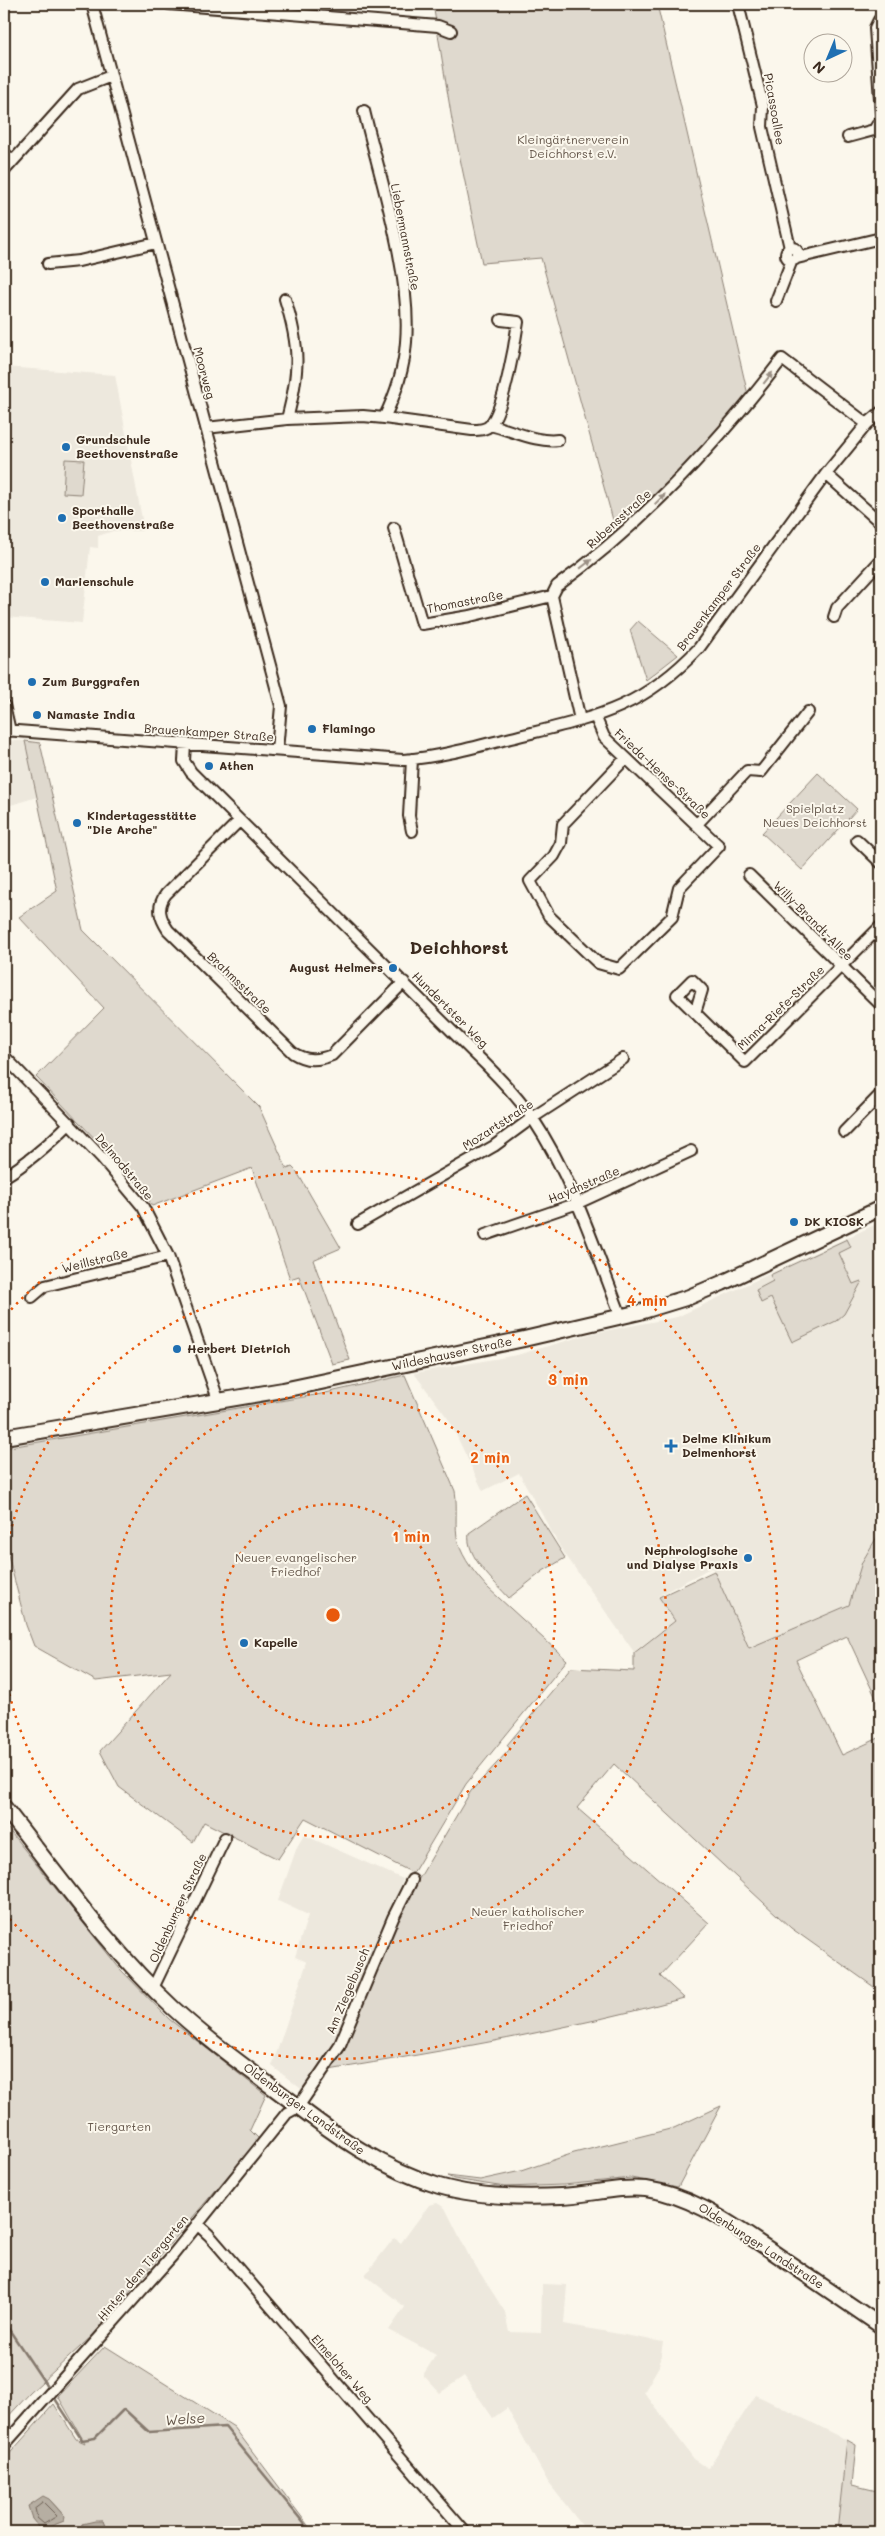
<svg xmlns="http://www.w3.org/2000/svg" width="885" height="2536" font-family="Mali,sans-serif">
	<style>
		.built { fill: #ede8dd }
		.green { fill: #dfd9ce; stroke: #8d8276; fill-rule: evenodd }
		.water { fill: #b6aea2; stroke: #85796d }
		.lines { fill: none; stroke-linecap: round; stroke-linejoin: round }
		.shore { stroke: #6c5f53; stroke-width: 1 }
		.stream { stroke: #85796d; stroke-width: 2.5 }
		.minor-casing { stroke: #3b2a1e; stroke-width: 14 }
		.secondary-casing { stroke: #3b2a1e; stroke-width: 18 }
		.minor { stroke: #fbf7ec; stroke-width: 10 }
		.secondary { stroke: #fbf7ec; stroke-width: 14 }
		.oneway { fill: #9b9085 }
		.ring { fill: none; stroke: #e8590c; stroke-width: 2.5; stroke-dasharray: 2.5 5 }
		.poi-dot { fill: #1f6fb2; stroke: #fbf7ec; stroke-width: 2 }
		.labels { text-anchor: middle; stroke-width: 4; stroke-linejoin: round; paint-order: stroke }
		.street-label { font-size: 12px; fill: #3b2a1e; stroke: #fbf7ec }
		.park-label { font-size: 12px; fill: #64564a; stroke: #fbf7ec }
		.poi-label { font-size: 12px; font-weight: bold; fill: #3b2a1e; stroke: #fbf7ec; text-anchor: start }
		.water-label { font-size: 14px; font-style: italic; fill: #605246; stroke: #fbf7ec }
		.district-label { font-size: 18px; font-weight: bold; fill: #3b2a1e; stroke: #fbf7ec }
		.centre { fill: #e8590c; stroke: #fbf7ec; stroke-width: 2.5 }
		.ring-label { font-size: 15px; text-anchor: middle; font-weight: bold; fill: #e8590c; stroke: #fbf7ec; stroke-width: 4; stroke-linejoin: round; paint-order: stroke }
	</style>
	<rect width="100%" height="100%" fill="#fbf7ec"/>
	<filter id="ink" filterUnits="userSpaceOnUse"><feTurbulence type="fractalNoise" baseFrequency=".02" numOctaves="2"/><feDisplacementMap in="SourceGraphic" scale="10" xChannelSelector="R" yChannelSelector="G"/><feConvolveMatrix kernelMatrix="1 2 1 2 8 2 1 2 1" color-interpolation-filters="sRGB"/></filter>
	<g filter="url(#ink)">
		<path class="built" d="M4,367L115,375L142,519V531H113L98,536V548L90,547L82,623L4,617Z
			M4,740L25,741L37,797L11,805L4,796Z
			M881,1222V1537H877L862,1562L849,1605L749,1648L712,1567L658,1596L674,1621L634,1652L560,1547L519,1473L483,1491L449,1420L414,1373L517,1355L594,1333L677,1317Z
			M304,1835L403,1879L333,2052L305,2092L272,2066L307,1962L295,1957L308,1915L278,1901L297,1847Z
			M437,2203L445,2208L468,2254L505,2312L509,2332L541,2333L542,2284L567,2285L564,2324L663,2342L659,2366L644,2392L694,2459L708,2468L756,2395L847,2440L837,2532H587L548,2482L507,2408L493,2418L464,2376L440,2393L423,2375L436,2355L389,2330L405,2307L365,2275L394,2238L401,2243L429,2205Z"/>
		<path class="green" d="M433,4H657L748,395L676,474L616,531L541,258L482,263L452,120Z
			M65,459L84,460L81,494L63,493Z
			M638,621L678,655L646,680L630,630Z
			M25,741L40,743L83,930L259,1107L287,1169L292,1167L297,1172L341,1248L313,1260L350,1360L332,1364L299,1276L290,1279L252,1168L152,1206L144,1190L36,1077L104,1008L19,917L57,891Z
			M818,773L857,809L802,870L762,833Z
			M847,1239L851,1247L839,1253L853,1284L861,1281V1283L844,1314L836,1321L792,1342L771,1298L761,1303L756,1290L773,1281L770,1275Z
			M405,1375L455,1491C458,1508 454,1526 458,1542C463,1559 476,1575 488,1588L567,1660L466,1784L413,1873L305,1818L278,1859L204,1822L193,1842L119,1787L100,1751L171,1672L96,1681L34,1646L26,1625L4,1539V1448L321,1394Z
			M525,1494L565,1558L543,1571L509,1598C495,1582 465,1557 469,1533Z
			M877,1537H881V1709L847,1636L796,1660L842,1755L881,1737V1992L791,1928L614,1764L577,1808L709,1923L660,1976L684,1998C567,2030 448,2050 329,2070L391,1926L471,1791L510,1749L507,1745L571,1668L634,1671V1653L675,1621L659,1597L714,1571L749,1648L849,1605L862,1562Z
			M4,1824L120,1969L169,2019L266,2095L250,2130L259,2139L93,2335L30,2393L4,2421Z
			M721,2106L678,2187L631,2178L564,2185L505,2187L454,2179L447,2176L480,2180L521,2171L574,2153L674,2128Z
			M105,2346L234,2427L313,2532H107L103,2521L82,2524V2532H4V2460L54,2404L76,2439L85,2443L58,2396ZM49,2499L61,2512L63,2521L46,2528L32,2519V2516Z
			M847,2440L856,2445L852,2485L881,2492V2532H837Z"/>
		<path class="water" d="M43,2496L49,2499L65,2517L64,2521L41,2530L32,2519L28,2506Z
			M95,2521H103L107,2532H82V2524Z"/>
		<g class="lines">
			<path class="shore" d="M43,2502L57,2516L44,2524L37,2518L35,2508Z"/>
			<path class="stream" d="M4,2322L49,2389
				M52,2394L82,2440L95,2438L124,2409L149,2432L225,2427L311,2532"/>
			<defs>
				<path id="minor" d="M92,4L281,706L277,750
					M169,4L438,26L451,31
					M738,4L763,106L762,127L790,248
					M881,21L879,20L875,28L881,114
					M848,137L874,130L881,119
					M4,153L13,161
					M4,171L78,89L111,76
					M786 254a6 6 0 1 1 12 0a6 6 0 1 1-12 0Z
					M797,258L881,238
					M48,264L79,261L156,243
					M285,299C300,347 300,371 287,419
					M776,301L792,260
					M384,418L472,430C479,430 486,430 490,425C504,409 515,344 518,322L501,320
					M490,425C512,430 537,443 558,440
					M206,428L287,419L363,416L384,418C396,394 404,369 406,342C412,275 380,178 364,111
					M826,474L881,523
					M394,528L422,624L470,616L552,596
					M834,617L837,608L881,560
					M4,705L10,731
					M595,716L604,737L719,846L679,888L672,917L619,969L598,963L549,916L530,881L554,856L561,843L563,824L626,758
					M580,720L552,596L557,586C644,523 717,444 782,359L867,424
					M4,730L403,760C440,757 475,747 511,738C591,718 639,712 699,648L826,474L867,424L881,412
					M185,744L184,761L191,772L472,1051C494,1072 516,1094 533,1119C573,1179 595,1249 621,1316
					M412,759L409,816L412,831
					M239,821L166,894C156,907 160,918 168,930L293,1053C306,1061 317,1061 332,1055L404,982
					M697,824L747,771L761,772L808,712
					M857,840L881,863
					M749,875L881,1005
					M695,1013L702,990L692,980L677,995L745,1062L881,926
					M4,1056L102,1158L143,1207L168,1256L219,1402
					M844,1132L881,1094
					M4,1177C29,1162 49,1144 70,1123
					M358,1224L494,1146L532,1118L623,1059
					M485,1235L578,1203L691,1151
					M32,1297L45,1286L168,1256
					M153,1988L225,1838
					M197,2224L209,2235L465,2532
					M4,2445L172,2256L287,2113L298,2107L339,2047L393,1918L412,1880"/>
				<path id="secondary" d="M4,1437L283,1390L524,1339L640,1312L689,1297L722,1283L881,1208
					M4,1807C58,1875 109,1949 173,2008C210,2042 251,2071 291,2101C336,2136 383,2169 439,2186C477,2197 521,2198 561,2196C590,2195 617,2186 646,2189C694,2196 732,2225 770,2250C807,2275 844,2301 881,2326"/>
			</defs>
			<use href="#minor" class="minor-casing"/>
			<use href="#secondary" class="secondary-casing"/>
			<use href="#minor" class="minor"/>
			<use href="#secondary" class="secondary"/>
		</g>
		<defs><path id="oneway-solid" d="M-6-.8H1V-3.2L6.5 0L1 3.2V.8H-6Z" transform="scale(1.25)"/></defs>
		<g class="oneway">
			<use href="#oneway-solid" transform="translate(768 378) rotate(-52)"/>
			<use href="#oneway-solid" transform="translate(660 499) rotate(-45)"/>
			<use href="#oneway-solid" transform="translate(586 564) rotate(-38)"/>
		</g>
	</g>
	<g class="ring">
		<circle cx="333" cy="1615" r="111"/>
		<circle cx="333" cy="1615" r="222"/>
		<path d="M4 1563A333 333 0 1 1 4 1667"/>
		<path d="M6 1315A444 444 0 1 1 6 1915"/>
	</g>
	<g class="poi-dot">
		<circle cx="66" cy="447" r="5"/>
		<circle cx="62" cy="518" r="5"/>
		<circle cx="45" cy="582" r="5"/>
		<circle cx="32" cy="682" r="5"/>
		<circle cx="37" cy="715" r="5"/>
		<circle cx="312" cy="729" r="5"/>
		<circle cx="209" cy="766" r="5"/>
		<circle cx="77" cy="823" r="5"/>
		<circle cx="393" cy="968" r="5"/>
		<circle cx="794" cy="1222" r="5"/>
		<circle cx="177" cy="1349" r="5"/>
		<path d="M668.5 1438.5h5v5h5v5h-5v5h-5v-5h-5v-5h5z"/>
		<circle cx="748" cy="1558" r="5"/>
		<circle cx="244" cy="1643" r="5"/>
	</g>
	<g class="labels">
		<g class="street-label">
			<text transform="translate(774 109) rotate(80)" y="4">Picassoallee</text>
			<text transform="translate(405 237) rotate(79)" y="4">Liebermannstraße</text>
			<text transform="translate(204 373) rotate(75)" y="4">Moorweg</text>
			<text transform="translate(619 519) rotate(-42)" y="4">Rubensstraße</text>
			<text transform="translate(719 597) rotate(-53)" y="4">Brauenkamper Straße</text>
			<text transform="translate(465 602) rotate(-11)" y="4">Thomastraße</text>
			<text transform="translate(209 733) rotate(4)" y="4">Brauenkamper Straße</text>
			<text transform="translate(662 774) rotate(43)" y="4">Frieda-Hense-Straße</text>
			<text transform="translate(813 921) rotate(45)" y="4">Willy-Brandt-Allee</text>
			<text transform="translate(239 983) rotate(44)" y="4">Brahmsstraße</text>
			<text transform="translate(781 1008) rotate(-44)" y="4">Minna-Riefe-Straße</text>
			<text transform="translate(450 1010) rotate(45)" y="4">Hundertster Weg</text>
			<text transform="translate(498 1125) rotate(-33)" y="4">Mozartstraße</text>
			<text transform="translate(124 1167) rotate(50)" y="4">Delmodstraße</text>
			<text transform="translate(584 1185) rotate(-23)" y="4">Haydnstraße</text>
			<text transform="translate(95 1261) rotate(-14)" y="4">Weillstraße</text>
			<text transform="translate(452 1354) rotate(-12)" y="4">Wildeshauser Straße</text>
			<text transform="translate(178 1908) rotate(-65)" y="4">Oldenburger Straße</text>
			<text transform="translate(348 1991) rotate(-67)" y="4">Am Ziegelbusch</text>
			<text transform="translate(304 2109) rotate(36)" y="4">Oldenburger Landstraße</text>
			<text transform="translate(761 2246) rotate(33)" y="4">Oldenburger Landstraße</text>
			<text transform="translate(143 2268) rotate(-50)" y="4">Hinter dem Tiergarten</text>
			<text transform="translate(342 2369) rotate(49)" y="4">Elmeloher Weg</text>
		</g>
		<g class="park-label">
			<text x="573" y="144">Kleingärtnerverein<tspan x="573" dy="14">Deichhorst e.V.</tspan></text>
			<text x="815" y="813">Spielplatz<tspan x="815" dy="14">Neues Deichhorst</tspan></text>
			<text x="296" y="1562">Neuer evangelischer<tspan x="296" dy="14">Friedhof</tspan></text>
			<text x="528" y="1916">Neuer katholischer<tspan x="528" dy="14">Friedhof</tspan></text>
			<text x="119" y="2131">Tiergarten</text>
		</g>
		<g class="poi-label">
			<text x="76" y="444">Grundschule<tspan x="76" dy="14">Beethovenstraße</tspan></text>
			<text x="72" y="515">Sporthalle<tspan x="72" dy="14">Beethovenstraße</tspan></text>
			<text x="55" y="586">Marienschule</text>
			<text x="42" y="686">Zum Burggrafen</text>
			<text x="47" y="719">Namaste India</text>
			<text x="322" y="733">Flamingo</text>
			<text x="219" y="770">Athen</text>
			<text x="87" y="820">Kindertagesstätte<tspan x="87" dy="14">"Die Arche"</tspan></text>
			<text x="383" y="972" text-anchor="end">August Helmers</text>
			<text x="804" y="1226">DK KIOSK</text>
			<text x="187" y="1353">Herbert Dietrich</text>
			<text x="682" y="1443">Delme Klinikum<tspan x="682" dy="14">Delmenhorst</tspan></text>
			<text x="738" y="1555" text-anchor="end">Nephrologische<tspan x="738" dy="14">und Dialyse Praxis</tspan></text>
			<text x="254" y="1647">Kapelle</text>
		</g>
		<g class="water-label">
			<text transform="translate(185 2419) rotate(-4)" y="5">Welse</text>
		</g>
		<g class="district-label">
			<text x="459" y="954">Deichhorst</text>
		</g>
	</g>
	<circle cx="333" cy="1615" r="8" class="centre"/>
	<g class="ring-label">
		<text x="647" y="1306">4 min</text>
		<text x="568" y="1385">3 min</text>
		<text x="490" y="1463">2 min</text>
		<text x="411" y="1542">1 min</text>
	</g>
	<rect width="885" height="2536" fill="none" stroke="#fbf7ec" stroke-width="20"/>
	<rect x="10" y="10" width="865" height="2516" fill="none" stroke="#3b2a1e" stroke-width="2" filter="url(#ink)"/>
	<g transform="translate(828 58) rotate(224)"><circle r="24" fill="#fbf7ec" stroke="#aea59a"/>
	<path d="M0-4L9 19L0 12L-9 19Z" fill="#1f6fb2"/>
	<text y="-8" font-size="14" font-weight="bold" text-anchor="middle" fill="#3b2a1e">N</text>
	</g>
</svg>
